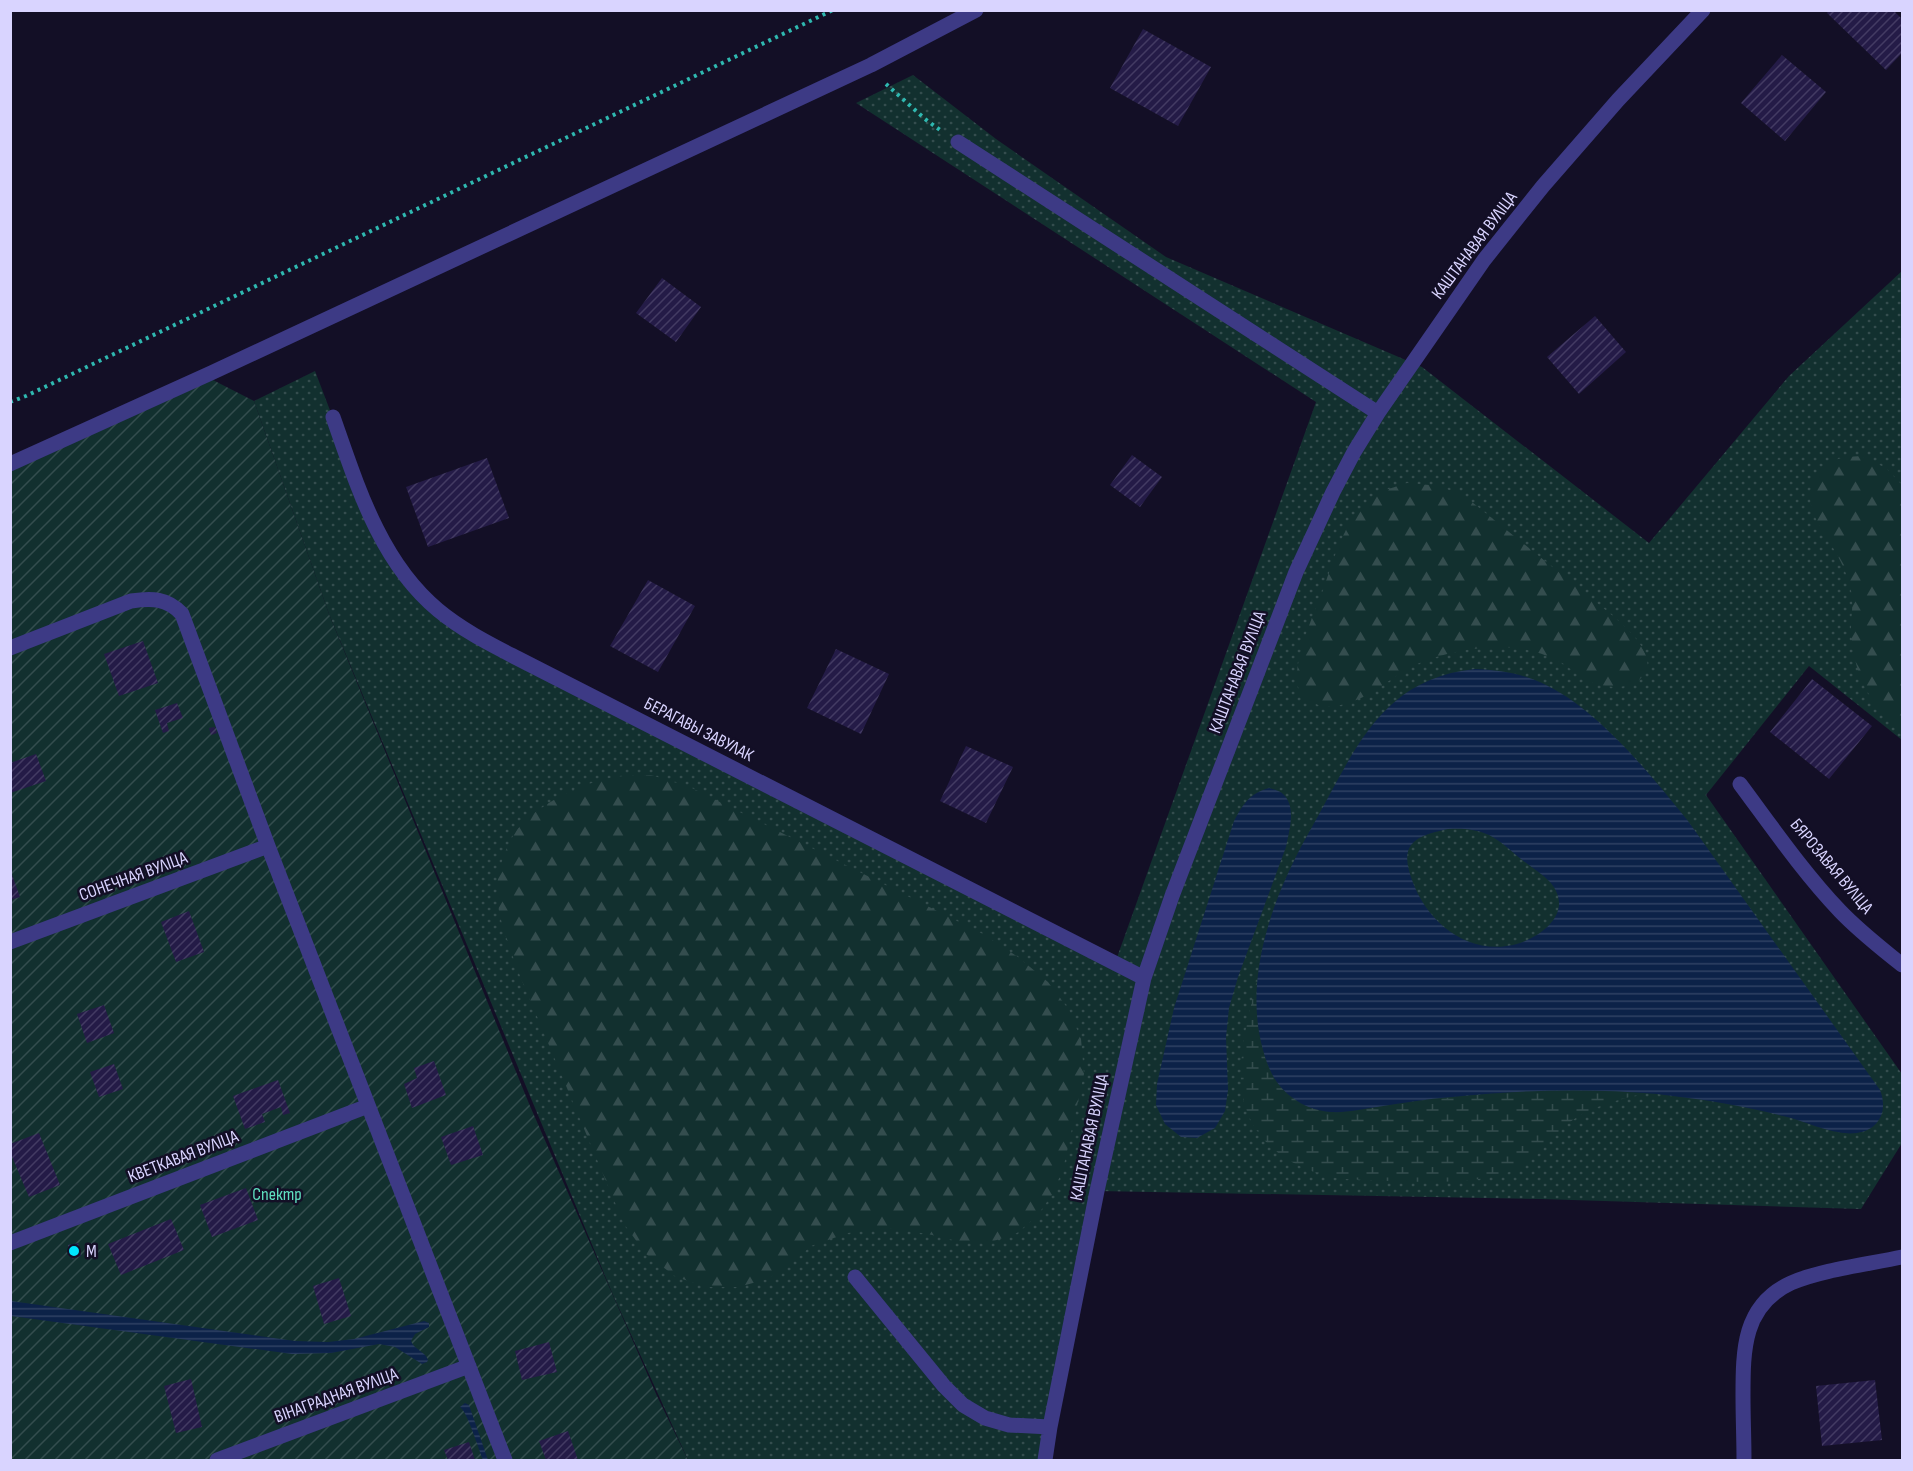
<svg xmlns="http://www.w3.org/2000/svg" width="1913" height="1471" font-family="'Sofia Sans Condensed',sans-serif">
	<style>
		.grass { fill: url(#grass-dots) }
		.forest { fill: url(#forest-firs) }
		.wetland { fill: url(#wetland-marsh) }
		.garden { fill: url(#garden-furrows) }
		.water { fill: url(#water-rules); fill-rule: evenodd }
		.building { fill: url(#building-hatch) }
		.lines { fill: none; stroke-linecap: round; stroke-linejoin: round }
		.path { stroke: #2fb8b0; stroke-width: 4; stroke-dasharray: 3 4.5; stroke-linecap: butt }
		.minor { stroke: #3d3a85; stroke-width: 15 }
		.poi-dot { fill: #00e5ff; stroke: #130f26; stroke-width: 2 }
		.labels { text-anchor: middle; stroke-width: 5; stroke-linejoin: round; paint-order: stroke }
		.street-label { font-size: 18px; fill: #d9d4ff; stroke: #130f26 }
		.park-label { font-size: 18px; fill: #5fe0c0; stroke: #130f26 }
		.poi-label { font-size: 18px; fill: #d9d4ff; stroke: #130f26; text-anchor: start }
	</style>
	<defs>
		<pattern id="grass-dots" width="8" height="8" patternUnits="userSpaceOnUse" patternTransform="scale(1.5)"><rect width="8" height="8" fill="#12302f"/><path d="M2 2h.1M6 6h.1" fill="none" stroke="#344d4e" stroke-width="1.8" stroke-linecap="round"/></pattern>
		<pattern id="forest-firs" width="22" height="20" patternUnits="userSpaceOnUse" patternTransform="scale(1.5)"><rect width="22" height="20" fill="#12302f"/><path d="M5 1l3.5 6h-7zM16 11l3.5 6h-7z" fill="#344d4e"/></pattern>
		<pattern id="wetland-marsh" width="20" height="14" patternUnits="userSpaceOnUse" patternTransform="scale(1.5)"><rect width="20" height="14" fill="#12302f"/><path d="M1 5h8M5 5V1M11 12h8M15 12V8" fill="none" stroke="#344d4e"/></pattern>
		<pattern id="garden-furrows" width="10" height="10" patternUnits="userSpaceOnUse" patternTransform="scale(1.5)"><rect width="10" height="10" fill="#12302f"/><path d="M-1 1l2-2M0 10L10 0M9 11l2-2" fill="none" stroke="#344d4e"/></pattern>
		<pattern id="water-rules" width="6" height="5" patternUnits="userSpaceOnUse" patternTransform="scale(1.5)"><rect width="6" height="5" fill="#0c2248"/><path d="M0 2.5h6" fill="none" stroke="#2f4163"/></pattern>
		<pattern id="building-hatch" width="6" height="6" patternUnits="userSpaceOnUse" patternTransform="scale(1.5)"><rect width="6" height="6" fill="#241b47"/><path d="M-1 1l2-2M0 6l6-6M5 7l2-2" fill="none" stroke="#433b63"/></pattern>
	</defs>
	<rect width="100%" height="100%" fill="#130f26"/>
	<path class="grass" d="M913,75L996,139L1166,257L1422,367L1649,543L1789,376L1902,271V740L1809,666L1706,795L1902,1074V1143L1861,1209L1540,1199L1097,1191L1045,1460H688L613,1295L329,614L254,401L315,371L373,523L437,609L1115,963L1316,402L856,103Z"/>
	<path class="forest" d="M1861,456L1886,468L1902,485V730C1867,703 1853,672 1851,628C1851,616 1854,602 1851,591C1848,577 1843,565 1836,553C1823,529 1800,506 1815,477C1825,459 1842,457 1861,456Z
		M1407,483L1440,486L1467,498L1613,616C1627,628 1663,659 1640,679C1624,692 1601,687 1584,679C1575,674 1568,665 1558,661C1539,651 1519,647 1497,647C1471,648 1445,653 1422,662C1402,669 1386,685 1367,695C1354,702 1330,711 1316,704C1312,702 1307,700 1304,697C1283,679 1315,612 1323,590C1336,554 1345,512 1382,492C1389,488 1399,486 1407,483Z
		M651,775L690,787L983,934L1018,957L1048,982L1069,1010L1081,1039L1084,1074L1064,1165L1054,1192L1037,1216L1017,1233L991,1242H961L928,1234L886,1228L848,1233L811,1246L791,1264L768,1279L738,1287H707L676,1277L646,1254L624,1224L520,976C511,951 499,923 497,896C496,875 504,849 516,831C536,805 583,782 615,777C626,775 639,776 651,775Z"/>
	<path class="wetland" d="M1257,980C1255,1015 1259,1044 1272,1076L1343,1112L1415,1101L1496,1093L1541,1091L1645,1093C1618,1100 1587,1107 1565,1126C1550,1139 1540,1156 1522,1166C1481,1190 1391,1180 1342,1179C1290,1171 1243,1138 1241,1081C1240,1047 1249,1013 1257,980Z"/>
	<path class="garden" d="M209,378L254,401L329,614L530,1106L657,1396L688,1460H11L10,465Z"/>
	<path class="water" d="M1475,669C1498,670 1520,673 1542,683C1597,708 1650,774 1688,821L1880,1090C1888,1110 1880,1130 1857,1133C1832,1136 1807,1121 1783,1116C1741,1105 1700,1099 1657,1094C1589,1088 1520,1090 1452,1097C1427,1099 1402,1103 1377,1107C1362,1109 1346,1113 1331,1112C1317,1111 1303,1106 1293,1098C1276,1086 1268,1069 1263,1050C1242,975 1275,891 1312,827C1354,753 1379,679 1475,669ZM1448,829C1462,828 1476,829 1489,835C1501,841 1511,851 1521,859C1531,867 1542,874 1550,882C1575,911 1543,936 1517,944C1469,957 1427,923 1412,880C1408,869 1404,855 1411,845C1420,834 1436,832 1448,829Z
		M1269,788C1273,789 1280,791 1283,794C1297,807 1289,831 1286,847L1238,977L1229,1008L1226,1037L1228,1090L1225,1111L1215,1128L1197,1138L1181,1137L1165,1124L1156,1105L1157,1084L1174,1008L1234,821C1243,804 1250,793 1269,788Z
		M11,1301L295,1341L328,1342L354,1339L424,1321L429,1323V1327L415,1334L411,1341C414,1350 425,1351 428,1360L427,1362L422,1364L395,1347L379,1344L331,1353L292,1354L11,1316Z
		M465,1403L469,1405L488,1460H483C479,1450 467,1411 460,1407Z"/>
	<path class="building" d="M1829,10H1893L1902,19V53L1886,70L1827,13Z
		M1143,29L1211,67L1178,126L1110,88Z
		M1782,55L1826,92L1785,141L1741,103Z
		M662,278L701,307L676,342L636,313Z
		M1595,316L1626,352L1579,394L1547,357Z
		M1132,455L1162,477L1140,507L1110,485Z
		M487,458L509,518L428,547L406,487Z
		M648,580L695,606L658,672L610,646Z
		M143,641L158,683L119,696L104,654Z
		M836,649L889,674L861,734L807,708Z
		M1812,679L1872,726L1829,779L1770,732Z
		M177,703L183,718L167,723L169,731L163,733L155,710Z
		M215,727L217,733L211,735L209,728Z
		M966,746L1013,767L986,823L940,801Z
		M36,754L46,781L10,793V763Z
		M10,869L20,897L10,900Z
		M189,911L204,952L176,962L161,922Z
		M104,1005L114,1033L87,1043L77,1014Z
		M434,1061L446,1095L412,1108L404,1084L417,1078L414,1068Z
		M114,1064L123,1089L99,1097L90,1072Z
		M278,1080L290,1113L283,1115L281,1107L262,1114L265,1122L245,1129L233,1096Z
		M473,1126L483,1155L451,1165L441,1137Z
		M39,1133L60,1185L29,1197L10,1152V1144Z
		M246,1188L258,1220L212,1237L200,1205Z
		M171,1219L184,1250L121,1275L108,1244Z
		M78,1243L81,1256L71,1259L68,1245Z
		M339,1278L351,1316L324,1324L313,1286Z
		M549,1342L557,1372L522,1380L515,1351Z
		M191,1379L202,1427L176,1433L164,1386Z
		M1875,1380L1882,1440L1822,1446L1816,1386Z
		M568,1431L578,1460H546L539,1441Z
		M469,1442L475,1460H448L444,1450Z"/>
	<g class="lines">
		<path class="path" d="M886,84L925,119L940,130
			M10,402L26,396L833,10"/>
		<path class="minor" d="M958,142L1378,413
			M333,417C357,485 380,562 438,610C462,630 490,644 517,658L1144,978
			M10,464L211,373L871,65L976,10
			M10,648L131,601C152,598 167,598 182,614L268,846L505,1460
			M1740,784C1772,827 1803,872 1840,911C1859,931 1881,948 1902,965
			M10,942L268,846
			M10,1243L368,1106
			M855,1277L944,1386L963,1405L985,1418L1009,1425L1050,1427
			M217,1460L469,1366
			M1045,1460L1050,1427L1097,1191L1144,978L1172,896L1296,572L1333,492L1354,452L1378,413L1484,260L1543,186L1618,100L1703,10
			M1744,1460C1744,1439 1743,1418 1743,1396C1743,1350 1743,1305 1791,1283C1820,1270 1870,1264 1902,1257"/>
	</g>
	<circle class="poi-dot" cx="74" cy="1251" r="6"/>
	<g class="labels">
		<g class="street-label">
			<text transform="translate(1474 245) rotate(-53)" y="6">КАШТАНАВАЯ ВУЛІЦА</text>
			<text transform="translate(1237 672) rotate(-69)" y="6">КАШТАНАВАЯ ВУЛІЦА</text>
			<text transform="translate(699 729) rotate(27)" y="6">БЕРАГАВЫ ЗАВУЛАК</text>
			<text transform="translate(1832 866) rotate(50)" y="6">БЯРОЗАВАЯ ВУЛІЦА</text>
			<text transform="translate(133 876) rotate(-20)" y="6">СОНЕЧНАЯ ВУЛІЦА</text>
			<text transform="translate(1089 1137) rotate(-78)" y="6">КАШТАНАВАЯ ВУЛІЦА</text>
			<text transform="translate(183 1156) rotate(-21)" y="6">КВЕТКАВАЯ ВУЛІЦА</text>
			<text transform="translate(336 1395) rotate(-20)" y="6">ВІНАГРАДНАЯ ВУЛІЦА</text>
		</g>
		<g class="park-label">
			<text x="277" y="1200">Спектр</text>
		</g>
		<g class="poi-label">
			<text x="86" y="1257">М</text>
		</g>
	</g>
	<rect width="1913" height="1471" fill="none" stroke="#d9d4ff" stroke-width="24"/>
</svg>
